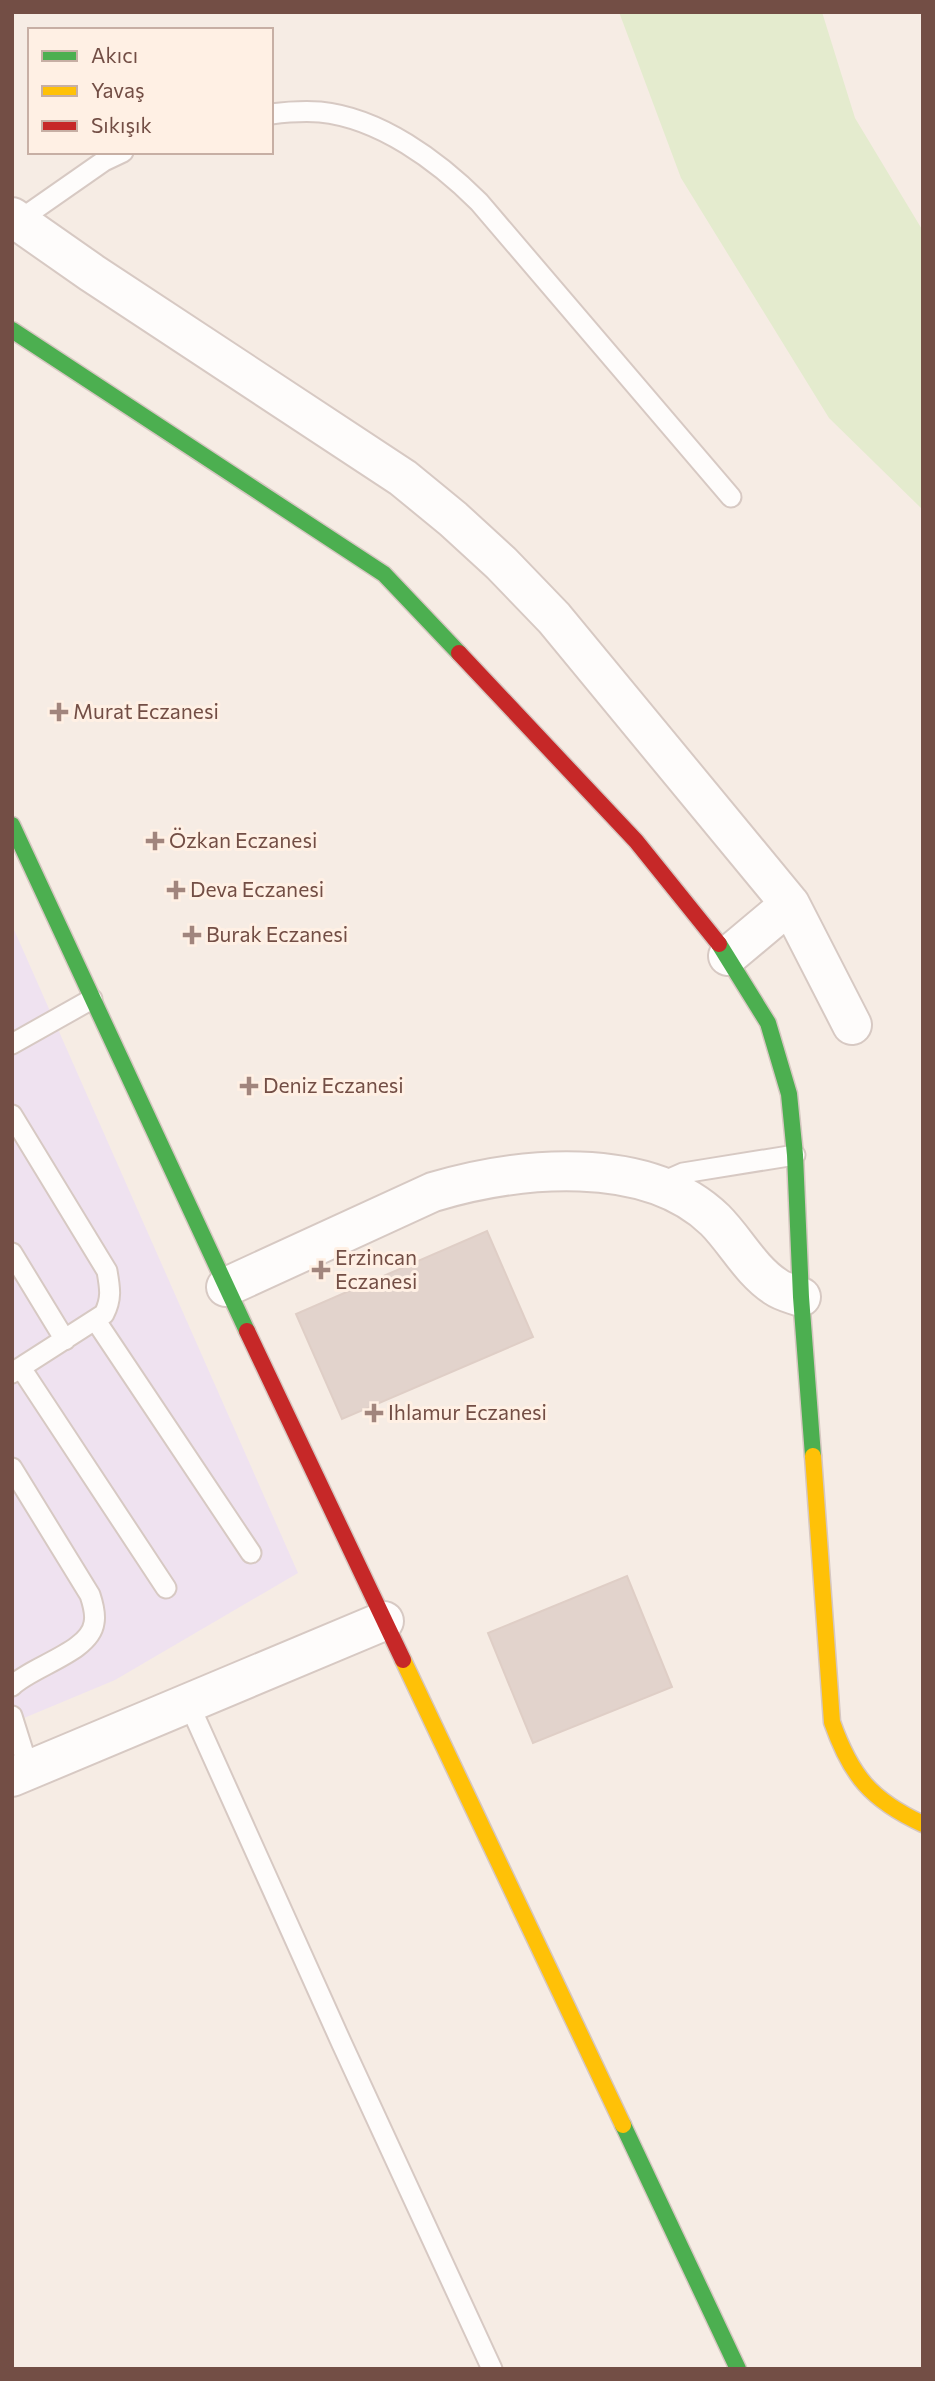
<svg xmlns="http://www.w3.org/2000/svg" width="935" height="2381" font-family="Commissioner,sans-serif">
	<style>
		.education { fill: #efe2f0 }
		.green { fill: #e4ebce }
		.building { fill: #e2d3cc; stroke: #dfcec6; stroke-width: 2 }
		.lines { fill: none; stroke-linecap: round; stroke-linejoin: round }
		.lane-casing { stroke: #d7c9c3; stroke-width: 23 }
		.street-casing { stroke: #d7c9c3; stroke-width: 42 }
		.fast-casing { stroke: #d6c7c1; stroke-width: 19 }
		.slow-casing { stroke: #d6c7c1; stroke-width: 19 }
		.jam-casing { stroke: #d6c7c1; stroke-width: 19 }
		.lane { stroke: #fefcfb; stroke-width: 19 }
		.street { stroke: #fefcfb; stroke-width: 38 }
		.fast { stroke: #4caf50; stroke-width: 16 }
		.slow { stroke: #ffc107; stroke-width: 16 }
		.jam { stroke: #c62828; stroke-width: 16 }
		.poi-dot { fill: #a1857d; stroke: #fff0e4; stroke-width: 2.5 }
		.labels { text-anchor: middle; stroke-width: 6; stroke-linejoin: round; paint-order: stroke }
		.poi-label { font-size: 21px; fill: #734e45; stroke: #fff0e4; text-anchor: start }
	</style>
	<rect width="100%" height="100%" fill="#f6ece4"/>
	<path class="education" d="M12,925L298,1573L115,1680L12,1723Z"/>
	<path class="green" d="M619,12H822L855,118L923,231V510L829,418L681,178Z"/>
	<path class="building" d="M487,1231L533,1337L342,1419L296,1314Z
		M627,1576L672,1687L533,1743L488,1633Z"/>
	<g class="lines">
		<defs>
			<path id="lane" d="M271,114C287,112 305,111 320,112C380,118 438,161 479,202L731,497
				M18,221L104,161L123,152
				M12,1044L92,999
				M12,1115L107,1271C110,1288 112,1299 104,1314L12,1373
				M658,1184L683,1173L795,1155
				M12,1253L65,1340
				M96,1321L251,1553
				M21,1368L166,1588
				M12,1468L90,1595C93,1604 96,1614 94,1623C90,1652 32,1666 12,1686
				M189,1704L342,2044L492,2369
				M12,1716L29,1770"/>
			<path id="street" d="M12,217L92,273L403,478L453,519L501,563L554,618L790,904L852,1025
				M728,956L790,904
				M226,1287L433,1192C517,1167 646,1153 715,1220C736,1241 750,1270 776,1287C783,1292 793,1294 801,1297
				M12,1777L384,1621"/>
			<path id="fast" d="M12,330L384,574L459,653
				M12,825L247,1331
				M719,944L768,1023L789,1094L795,1155L801,1297L813,1456
				M623,2125L738,2369"/>
			<path id="slow" d="M813,1456L832,1722C851,1776 871,1800 923,1824
				M403,1660L623,2125"/>
			<path id="jam" d="M459,653L636,841L719,944
				M247,1331L403,1660"/>
		</defs>
		<use href="#lane" class="lane-casing"/>
		<use href="#street" class="street-casing"/>
		<use href="#fast" class="fast-casing"/>
		<use href="#slow" class="slow-casing"/>
		<use href="#jam" class="jam-casing"/>
		<use href="#lane" class="lane"/>
		<use href="#street" class="street"/>
		<use href="#fast" class="fast"/>
		<use href="#slow" class="slow"/>
		<use href="#jam" class="jam"/>
	</g>
	<g class="poi-dot">
		<path d="M55.5 701.5h7v7h7v7h-7v7h-7v-7h-7v-7h7z"/>
		<path d="M151.5 830.5h7v7h7v7h-7v7h-7v-7h-7v-7h7z"/>
		<path d="M172.5 879.5h7v7h7v7h-7v7h-7v-7h-7v-7h7z"/>
		<path d="M188.5 924.5h7v7h7v7h-7v7h-7v-7h-7v-7h7z"/>
		<path d="M245.5 1075.5h7v7h7v7h-7v7h-7v-7h-7v-7h7z"/>
		<path d="M317.5 1259.5h7v7h7v7h-7v7h-7v-7h-7v-7h7z"/>
		<path d="M370.5 1402.5h7v7h7v7h-7v7h-7v-7h-7v-7h7z"/>
	</g>
	<g class="labels">
		<g class="poi-label">
			<text x="73" y="719">Murat Eczanesi</text>
			<text x="169" y="848">Özkan Eczanesi</text>
			<text x="190" y="897">Deva Eczanesi</text>
			<text x="206" y="942">Burak Eczanesi</text>
			<text x="263" y="1093">Deniz Eczanesi</text>
			<text x="335" y="1265">Erzincan<tspan x="335" dy="24">Eczanesi</tspan></text>
			<text x="388" y="1420">Ihlamur Eczanesi</text>
		</g>
	</g>
	<rect width="935" height="2381" fill="none" stroke="#734e45" stroke-width="28"/>
	<rect x="28" y="28" width="245" height="126" fill="#fff0e4" stroke="#c7afa4" stroke-width="2"/>
	<rect x="42" y="51" width="35" height="10" fill="#4caf50" stroke="#c7afa4" stroke-width="2"/>
	<text x="91" y="63" font-size="21" fill="#734e45">Akıcı</text>
	<rect x="42" y="86" width="35" height="10" fill="#ffc107" stroke="#c7afa4" stroke-width="2"/>
	<text x="91" y="98" font-size="21" fill="#734e45">Yavaş</text>
	<rect x="42" y="121" width="35" height="10" fill="#c62828" stroke="#c7afa4" stroke-width="2"/>
	<text x="91" y="133" font-size="21" fill="#734e45">Sıkışık</text>
</svg>
